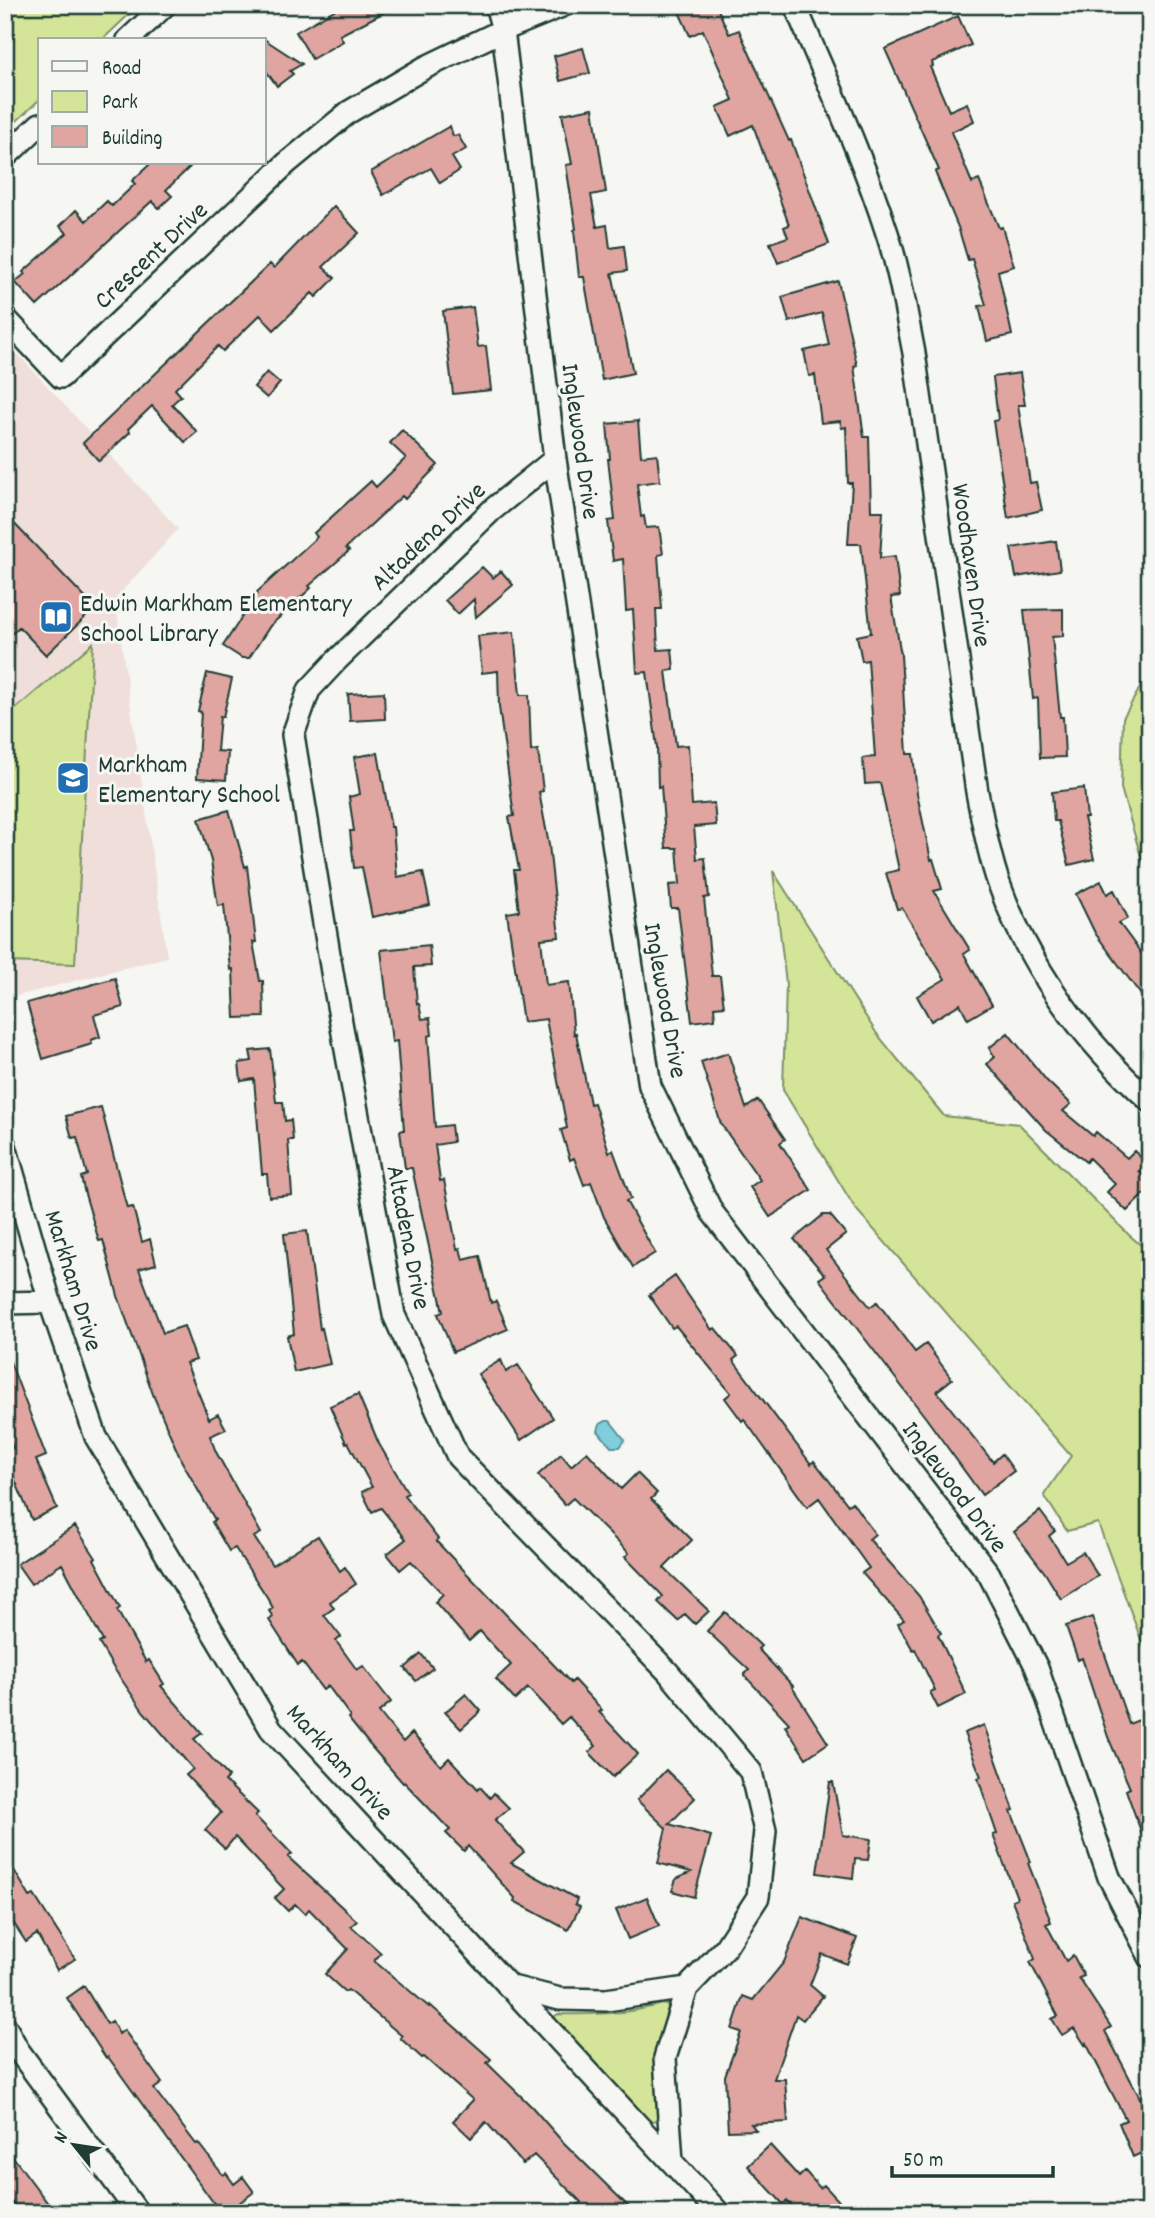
<svg xmlns="http://www.w3.org/2000/svg" width="1155" height="2218" font-family="Dekko,sans-serif">
	<style>
		.built { fill: #efdeda }
		.green { fill: #d4e599; stroke: #7a9166; stroke-width: 2 }
		.water { fill: #7fcedc; stroke: #599499; stroke-width: 2 }
		.building { fill: #e0a5a1; stroke: #1f3d34; stroke-width: 2 }
		.lines { fill: none; stroke-linecap: round; stroke-linejoin: round }
		.minor-casing { stroke: #1f3d34; stroke-width: 26 }
		.minor { stroke: #f6f6f2; stroke-width: 21 }
		.labels { text-anchor: middle; stroke-width: 6; stroke-linejoin: round; paint-order: stroke }
		.street-label { font-size: 26px; fill: #1f3d34; stroke: #f6f6f2 }
		.poi-label { font-size: 26px; fill: #1f3d34; stroke: #f6f6f2; text-anchor: start }
	</style>
	<rect width="100%" height="100%" fill="#f6f6f2"/>
	<filter id="ink" filterUnits="userSpaceOnUse"><feTurbulence type="fractalNoise" baseFrequency=".0143" numOctaves="2"/><feDisplacementMap in="SourceGraphic" scale="14" xChannelSelector="R" yChannelSelector="G"/><feConvolveMatrix kernelMatrix="1 2 1 2 8 2 1 2 1" color-interpolation-filters="sRGB"/></filter>
	<g filter="url(#ink)">
		<path class="built" d="M5,340L178,529L115,599L167,957L5,999Z"/>
		<path class="green" d="M5,5H139L102,40H40V99L5,132Z
			M93,643L75,964L5,962V718Z
			M1150,670V871L1142,860L1121,788L1123,718Z
			M773,871L877,1034L944,1116L1019,1124L1129,1235L1150,1253V1664L1098,1523L1067,1531L1044,1495L1071,1456L855,1208L783,1090L786,984Z
			M663,2004L667,2005L668,2009C657,2048 655,2077 658,2117L654,2121H649L555,2021L554,2017L558,2014C594,2015 627,2014 663,2004Z"/>
		<path class="water" d="M606,1421H610L625,1440L620,1447H611L598,1431L600,1424Z"/>
		<path class="building" d="M343,5H398L340,35L343,41L312,59L296,32Z
			M676,5H716L729,34L739,30L789,141L791,140L829,244L778,263L770,243L788,237L784,227L789,225L753,125L730,136L717,107L733,100L703,30L690,36Z
			M958,16L971,45L932,62L933,66L930,67L949,111L967,103L974,121L951,132L972,183L979,180L999,228L1002,227L1014,266L998,271L1012,335L987,341L979,306L986,305L972,259L968,260L958,227L935,172L939,170L885,49Z
			M264,39L302,64L290,71L293,74L277,86L264,68Z
			M583,48L590,73L560,81L554,56Z
			M593,108L606,192L591,195L597,227L607,225L610,248L624,246L627,271L612,273L633,373L602,380L584,277H579L574,230L576,229L566,165L572,164L562,114Z
			M450,126L453,136L458,135L466,149L452,157L460,170L440,183L431,168L383,195L371,172Z
			M151,163H194L166,190L172,196L159,208L152,201L37,306L15,282L25,274L23,272L67,233L60,226L76,210L86,221L107,201L112,206L135,184L132,181Z
			M334,206L359,233L323,267L335,278L316,297L312,293L274,330L260,315L223,351L218,346L175,389L181,396L172,404L197,432L185,442L152,406L128,429L130,432L99,461L83,443L270,264L274,268Z
			M838,281L857,365L854,366L864,437H869L871,511H883L880,558L895,556L900,596L891,597L901,655L907,754H913L917,794L931,860L933,859L942,889L934,891L970,950L964,954L992,1005L968,1019L960,1004L931,1021L917,996L945,979L902,908L897,909L886,873L899,870L880,783L865,784L863,758L875,757L868,660L862,661L857,636L871,633L861,544H848L852,483H848L846,427L842,428L840,421L821,423L815,375L809,376L804,351L829,345L822,313L789,322L782,297Z
			M473,307L478,347L486,346L491,390L453,394L443,311Z
			M267,372L280,383L267,398L254,387Z
			M1020,373L1025,405H1018L1030,483L1036,482L1042,510L1008,518L993,421L998,420L993,377Z
			M638,421L641,456L657,454L660,481L637,484L641,517L644,516L646,528L659,527L663,554L658,555L662,609H656L658,650L672,649L674,670L666,671L676,746L688,745L692,805L714,803L716,825L694,827L697,859L705,858L709,897L704,898L712,976H720L724,1006L714,1007L715,1019L692,1022L678,908H671L669,885L680,884L677,848H666L661,786L658,787L657,747L647,672L637,673L633,610L626,611L623,559L613,561L608,521L615,520L608,459H610L607,424Z
			M402,430L438,465L405,499L402,496L346,548L349,551L309,586L311,588L270,626L249,658H242L223,646L257,594L256,593L317,537L314,533L371,481L376,487L406,458L390,443Z
			M5,514L95,608L46,655L19,627L5,640Z
			M1056,541L1060,570L1016,577L1011,548Z
			M482,567L493,578L501,571L513,585L476,617L474,599L458,614L445,600Z
			M1063,609V636L1052,637L1060,717H1063L1065,757L1040,758L1038,698L1033,699L1024,610Z
			M514,632L520,695H529L531,751L538,750L543,791L539,792L549,845L559,937L541,939L546,985L569,982L574,1034L576,1033L590,1104L594,1103L609,1152L613,1150L631,1199L626,1201L655,1253L633,1267L604,1217L591,1182L584,1185L574,1158L570,1160L561,1130L567,1128L546,1019L523,1022L507,913L519,911L514,870H519L509,817L514,816L499,707L498,671L482,673L478,636Z
			M207,673L232,679L223,717L220,716L217,751L228,752L226,780L197,778L201,712L198,711Z
			M384,692L385,719L350,721L348,694Z
			M378,753L391,827H393L397,877L423,872L430,905L372,917L362,867L354,868L350,831H354L349,797L360,794L354,757Z
			M1084,788L1087,818H1084L1094,859L1069,865L1058,821H1054L1052,792Z
			M229,810L245,867L247,866L256,942H253L260,981H263L264,1017L235,1018L233,969L230,970L224,905L218,906L211,861L199,819Z
			M1101,881L1107,894L1114,890L1128,918L1119,923L1150,965V1007L1095,933L1076,894Z
			M429,945L431,966L414,967L417,1004H419L422,1019L430,1018L432,1035L428,1036L435,1127L451,1125L453,1142L435,1145L440,1181L444,1180L457,1249L460,1248L463,1260L480,1256L491,1303L496,1301L508,1329L453,1352L438,1314L443,1312L412,1168H405L400,1131L404,1130L397,1041L392,1042L381,950Z
			M115,978L123,1007L94,1015L100,1037L91,1040L92,1044L43,1059L27,1003Z
			M1008,1033L1046,1080L1071,1104L1063,1111L1093,1136L1096,1132L1127,1158L1134,1151L1147,1163L1139,1171L1150,1182V1188L1127,1211L1107,1192L1115,1184L1089,1158L1086,1162L1046,1130L987,1064L995,1057L989,1048Z
			M270,1049L276,1102H283L285,1121L291,1120L293,1140H288L292,1195L269,1197L267,1174H262L254,1079L241,1081L239,1063L252,1061L250,1051Z
			M728,1053L746,1108L758,1100L785,1139L780,1143L811,1190L770,1217L750,1187L760,1180L721,1124L701,1062Z
			M101,1107L127,1208L133,1207L142,1242L150,1239L156,1264L139,1269L163,1333L184,1326L196,1360L186,1363L209,1419L218,1414L226,1429L210,1436L216,1452L261,1533L254,1537L272,1565L318,1536L340,1571L345,1567L356,1584L330,1602L334,1608L324,1615L341,1637L336,1641L357,1670L363,1666L391,1702L379,1712L403,1742L412,1733L441,1766L449,1758L478,1789L480,1787L490,1798L494,1793L509,1808L495,1820L524,1852L511,1863L577,1899L575,1904L580,1907L568,1930L514,1901L515,1898L468,1846L464,1851L446,1833L450,1830L404,1782L403,1783L369,1744L348,1718L350,1716L328,1686L323,1690L302,1662L298,1665L269,1620L273,1617L269,1611L273,1608L267,1597L235,1548L229,1551L212,1522L215,1520L181,1460L154,1397L118,1296L103,1240L99,1241L85,1194L81,1177L87,1175L77,1137L72,1138L66,1116Z
			M823,1215H830L846,1234L826,1250L870,1307L877,1302L915,1352L926,1344L952,1379L937,1391L993,1462L1002,1454L1014,1471L982,1495L926,1418L819,1279L825,1275L794,1239Z
			M307,1231L320,1329L322,1328L330,1364L294,1372L287,1336L294,1334L284,1234Z
			M675,1276L712,1330L715,1328L738,1356L733,1360L811,1464L814,1461L848,1505L852,1502L875,1534L869,1539L919,1596L941,1633L938,1635L966,1694L938,1708L930,1692L935,1690L915,1649L913,1650L898,1624L904,1620L862,1573L869,1568L819,1498L807,1507L744,1419L742,1421L725,1398L731,1393L676,1326L672,1328L649,1295Z
			M7,1354L46,1456L36,1460L57,1508L32,1520L5,1457V1451L13,1448L5,1427Z
			M501,1360L506,1372L518,1365L553,1418L521,1440L478,1374Z
			M358,1394L379,1444L408,1493L404,1495L438,1539L436,1541L571,1683L574,1680L602,1710L599,1712L638,1754L613,1777L589,1752L596,1746L569,1717L561,1724L528,1688L515,1700L496,1679L511,1665L480,1631L469,1641L435,1602L443,1594L411,1561L400,1570L387,1554L406,1539L381,1508L372,1512L362,1492L372,1487L348,1442L346,1443L330,1406Z
			M587,1452L621,1489L637,1473L657,1493L651,1499L692,1540L664,1568L709,1611L695,1624L685,1614L678,1621L658,1602L663,1596L625,1557L629,1553L573,1498L565,1505L538,1475L561,1454L571,1466Z
			M1040,1511L1055,1531L1049,1536L1066,1562L1083,1552L1098,1576L1061,1599L1045,1573L1014,1532Z
			M75,1526L96,1558L94,1559L120,1608L117,1610L146,1662L149,1660L164,1684L161,1686L202,1733L194,1739L229,1777L225,1781L258,1813L255,1816L292,1854L288,1857L357,1921L351,1926L381,1953L374,1961L429,2007L430,2005L491,2059L487,2063L532,2107L561,2140L635,2213H570L581,2202L534,2155L523,2164L486,2122L471,2138L453,2121L473,2100L424,2057L422,2058L400,2038L402,2036L348,1990L345,1992L325,1974L348,1949L309,1909L305,1914L295,1904L288,1911L275,1898L284,1889L235,1837L225,1849L205,1830L221,1813L186,1775L193,1769L143,1711L113,1667L99,1643L103,1641L62,1564L31,1584L17,1564Z
			M725,1612L761,1646L758,1649L793,1686L792,1687L828,1743L806,1758L785,1726L789,1723L744,1675L749,1670L707,1631Z
			M1092,1617L1129,1724L1139,1720L1150,1744V1848H1147L1126,1790L1130,1788L1108,1737L1082,1658L1078,1660L1066,1626Z
			M421,1654L433,1668L416,1681L405,1668Z
			M466,1694L481,1711L461,1729L445,1712Z
			M984,1725L1014,1810L1011,1811L1031,1862L1028,1863L1051,1922L1046,1924L1066,1961L1073,1955L1084,1976L1079,1978L1111,2027L1105,2031L1150,2117V2149L1133,2157L1119,2123L1126,2120L1086,2043L1085,2045L1074,2028L1062,2035L1052,2019L1058,2016L1030,1962L1035,1959L1012,1900L1017,1898L993,1835L997,1834L978,1778L981,1777L964,1733Z
			M666,1770L695,1798L669,1824L711,1836L694,1897L672,1891L676,1879L691,1872L658,1863L666,1828L637,1800Z
			M830,1782H833L843,1835L871,1839L868,1860L855,1859L853,1878L817,1873Z
			M5,1855L30,1897L34,1895L75,1959L57,1970L37,1934L26,1942L5,1910Z
			M647,1897L659,1926L628,1939L616,1910Z
			M802,1917L857,1938L847,1964L822,1954L810,1985L823,1996L803,2020L796,2015L774,2079H785L788,2122L751,2124L756,2130L728,2131L725,2076L741,2032L732,2029L743,1996L753,2000L784,1962Z
			M84,1986L107,2024L112,2021L119,2034L124,2030L162,2083L154,2089L196,2144L198,2143L223,2175L226,2173L234,2184L243,2177L254,2192L225,2213H221L108,2057L106,2058L67,1998Z
			M770,2145L799,2177L805,2171L820,2188L824,2185L850,2213H798L787,2201L783,2204L748,2166Z
			M5,2146L55,2213H20L5,2193Z"/>
		<g class="lines">
			<defs>
				<path id="minor" d="M496,5L503,30L555,459L650,1086L712,1212L989,1574L1037,1668L1109,1877L1150,1957
					M795,5C827,81 862,155 887,233C900,272 906,313 914,353L977,792C983,822 988,852 998,881C1028,966 1083,1041 1150,1101
					M128,40L165,5
					M5,157L40,124
					M5,318L61,377L287,163L349,112L424,68L503,30L564,5
					M5,1146L50,1302L96,1437L271,1729L719,2213
					M5,1303L50,1302
					M508,1986L560,1999L606,2000L687,1988L725,1948L758,1897L765,1831L751,1772L668,1672L458,1457L394,1315L333,978L293,735L309,690L337,660L492,510L555,459
					M5,2026L18,2050L138,2213
					M672,2162L665,2058L687,1988"/>
			</defs>
			<use href="#minor" class="minor-casing"/>
			<use href="#minor" class="minor"/>
		</g>
	</g>
	<defs>
		<symbol id="library-square" viewBox="-11 -11 22 22"><rect x="-9" y="-9" width="18" height="18" rx="4" fill="#1f6fb2" stroke="#f6f6f2"/><path d="M-6-4Q-3-5.5-.7-3.5V5Q-3 3-6 4ZM6-4Q3-5.5 .7-3.5V5Q3 3 6 4Z" fill="#fff"/></symbol>
		<symbol id="school-square" viewBox="-11 -11 22 22"><rect x="-9" y="-9" width="18" height="18" rx="4" fill="#1f6fb2" stroke="#f6f6f2"/><path d="M0-5L7-2L0 1L-7-2ZM-4 1L0 2.5L4 1V4Q0 6-4 4Z" fill="#fff"/></symbol>
	</defs>
	<g fill-rule="evenodd">
		<use href="#library-square" x="37" y="598" width="38" height="38"/>
		<use href="#school-square" x="54" y="759" width="38" height="38"/>
	</g>
	<g class="labels">
		<g class="street-label">
			<text transform="translate(150 254) rotate(-43)" y="9">Crescent Drive</text>
			<text transform="translate(582 441) rotate(82)" y="9">Inglewood Drive</text>
			<text transform="translate(427 535) rotate(-43)" y="9">Altadena Drive</text>
			<text transform="translate(973 565) rotate(82)" y="9">Woodhaven Drive</text>
			<text transform="translate(667 1000) rotate(80)" y="9">Inglewood Drive</text>
			<text transform="translate(410 1237) rotate(79)" y="9">Altadena Drive</text>
			<text transform="translate(75 1280) rotate(73)" y="9">Markham Drive</text>
			<text transform="translate(956 1486) rotate(53)" y="9">Inglewood Drive</text>
			<text transform="translate(341 1761) rotate(48)" y="9">Markham Drive</text>
		</g>
		<g class="poi-label">
			<text x="80" y="611">Edwin Markham Elementary<tspan x="80" dy="30">School Library</tspan></text>
			<text x="98" y="772">Markham<tspan x="98" dy="30">Elementary School</tspan></text>
		</g>
	</g>
	<rect width="1155" height="2218" fill="none" stroke="#f6f6f2" stroke-width="28"/>
	<rect x="14" y="14" width="1127" height="2190" fill="none" stroke="#1f3d34" stroke-width="2.5" filter="url(#ink)"/>
	<rect x="38" y="38" width="228" height="126" fill="#f6f6f2" stroke="#a0aca6" stroke-width="2"/>
	<rect x="52" y="61" width="35" height="10" fill="#f6f6f2" stroke="#a0aca6" stroke-width="2"/>
	<text x="102" y="74" font-size="21" fill="#1f3d34">Road</text>
	<rect x="52" y="91" width="35" height="21" fill="#d4e599" stroke="#a0aca6" stroke-width="2"/>
	<text x="102" y="108" font-size="21" fill="#1f3d34">Park</text>
	<rect x="52" y="126" width="35" height="21" fill="#e0a5a1" stroke="#a0aca6" stroke-width="2"/>
	<text x="102" y="144" font-size="21" fill="#1f3d34">Building</text>
	<g transform="translate(74 2145) rotate(300)" stroke="#f6f6f2" stroke-width="5" paint-order="stroke">
	<path d="M0-5L12 26L0 18L-12 26Z" fill="#1f3d34"/>
	<text y="-10" font-size="19" font-weight="bold" text-anchor="middle" fill="#1f3d34">N</text>
	</g>
	<path d="M892 2166v10h161v-10" fill="none" stroke="#1f3d34" stroke-width="3.5"/>
	<text x="903" y="2166" font-size="21" fill="#1f3d34" stroke="#f6f6f2" stroke-width="5" paint-order="stroke">50 m</text>
</svg>
